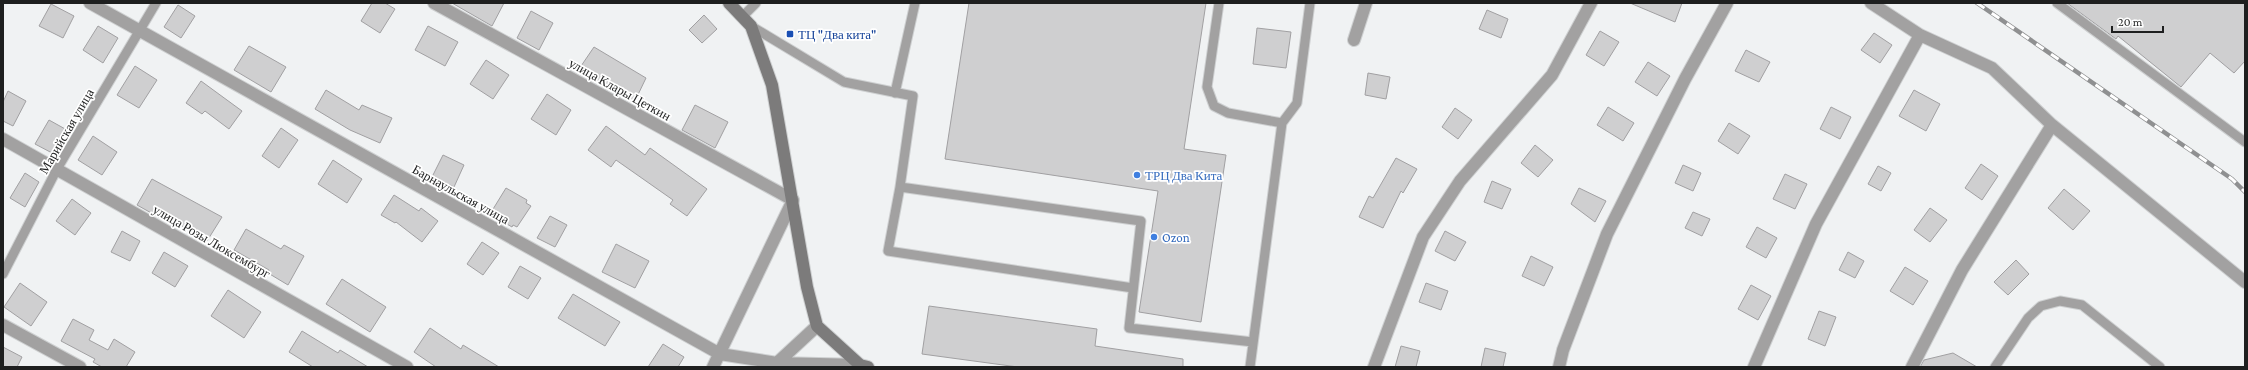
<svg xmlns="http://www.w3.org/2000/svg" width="2248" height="370" font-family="'Crimson Pro',serif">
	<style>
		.building { fill: #cfcfd0; stroke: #a1a0a2 }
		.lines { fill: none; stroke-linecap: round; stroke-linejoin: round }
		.lane-casing { stroke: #ced0d1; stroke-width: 11 }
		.street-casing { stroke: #ced0d1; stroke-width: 14 }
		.secondary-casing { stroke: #ced0d1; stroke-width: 14 }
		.lane { stroke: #a2a1a1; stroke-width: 9 }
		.street { stroke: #a2a1a1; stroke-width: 12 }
		.secondary { stroke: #7c7b7b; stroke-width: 12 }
		.rail-casing { stroke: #8f9091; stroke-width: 4.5 }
		.rail { stroke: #fff; stroke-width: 3; stroke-dasharray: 9; stroke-linecap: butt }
		.transit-dot { fill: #1a4fb4; stroke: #fff; stroke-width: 1.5 }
		.shop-dot { fill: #3f7fe0; stroke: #fff; stroke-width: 1.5 }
		.labels { text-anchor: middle; stroke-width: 3.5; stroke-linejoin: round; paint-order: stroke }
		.transit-label { font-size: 13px; fill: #164399; stroke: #fff; text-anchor: start }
		.street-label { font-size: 13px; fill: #1e1f1f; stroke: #fff }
		.shop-label { font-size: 13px; fill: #366cbe; stroke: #fff; text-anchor: start }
	</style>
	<rect width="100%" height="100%" fill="#f0f2f3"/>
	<path class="building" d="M372,3H385L395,9L380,33L361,21Z
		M452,3H504L492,26Z
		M969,3H1206L1184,149L1226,155L1201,322L1139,312L1158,191L945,159Z
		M1630,3H1682L1675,22Z
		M2067,3H2245V61L2234,73L2210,53L2181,87L2118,36L2116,39Z
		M51,4L74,16L63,38L39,26Z
		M178,5L195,16L181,38L164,27Z
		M1487,10L1508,19L1501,38L1479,29Z
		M531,11L553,23L539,50L517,38Z
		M704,15L717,29L702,43L689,30Z
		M98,26L118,38L103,63L83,50Z
		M428,26L458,42L445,66L415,50Z
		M1257,28L1291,32L1286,68L1253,64Z
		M1600,31L1619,42L1604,66L1586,55Z
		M1874,33L1892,45L1880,63L1861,50Z
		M249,46L286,67L271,92L234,70Z
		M594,47L646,78L634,103L612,91L579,69Z
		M1746,50L1770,62L1759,82L1735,71Z
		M486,60L509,75L493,99L470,84Z
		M1648,62L1670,76L1657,96L1635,82Z
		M135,66L157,80L139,108L117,95Z
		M1368,73L1390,77L1386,99L1365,95Z
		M201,81L242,111L229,129L205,111L202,114L186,103Z
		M326,90L359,110L362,105L392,118L380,143L350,130L315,109Z
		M1914,90L1940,104L1926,131L1899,116Z
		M8,91L26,101L13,126L3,121V102Z
		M547,94L571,110L556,135L531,119Z
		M695,105L728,122L715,148L682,130Z
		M1608,107L1634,123L1623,141L1597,125Z
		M1831,107L1851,117L1840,139L1820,129Z
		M1455,108L1472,120L1458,139L1442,127Z
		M49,120L67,130L54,154L35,144Z
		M1729,123L1750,136L1738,154L1718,141Z
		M606,126L645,155L650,148L707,189L687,216L670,204L673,200L616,160L611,167L588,150Z
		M281,128L298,140L279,168L262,156Z
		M93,136L117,152L102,175L78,160Z
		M1535,145L1553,160L1538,177L1521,163Z
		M443,155L464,165L454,187L432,177Z
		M1396,158L1417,169L1403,193L1401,191L1383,228L1359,217L1369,196L1373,198Z
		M333,160L362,179L347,203L318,184Z
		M1981,164L1998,176L1982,200L1965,188Z
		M1683,165L1701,173L1693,191L1675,183Z
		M1878,166L1891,173L1881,191L1868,184Z
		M25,173L39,182L25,207L10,198Z
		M1785,174L1807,184L1795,209L1773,199Z
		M152,179L222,217L207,241L164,215L162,219L137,205Z
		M1492,181L1511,189L1502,209L1484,202Z
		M506,188L527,200L526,203L531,206L517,227L513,225L512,227L490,214Z
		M1579,188L1606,201L1595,222L1571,204Z
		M2064,189L2090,211L2073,230L2048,208Z
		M394,195L419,211L421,208L438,221L422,242L396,222L395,223L381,215Z
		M72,199L91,213L75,235L56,221Z
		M1930,208L1947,220L1930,242L1914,230Z
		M1693,212L1710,219L1702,236L1685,228Z
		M550,216L567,225L555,247L537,238Z
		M1757,227L1777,238L1766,258L1746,247Z
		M246,229L281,249L284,245L304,256L288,285L268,273L269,270L234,250Z
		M122,231L140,241L130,261L111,252Z
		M1445,231L1466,242L1455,261L1435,251Z
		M482,242L499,253L483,275L467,264Z
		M616,244L649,261L635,288L602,272Z
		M164,252L188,266L175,287L152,273Z
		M1848,252L1864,261L1855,278L1839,270Z
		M1531,256L1553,267L1544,286L1522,276Z
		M2016,260L2029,274L2008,295L1994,282Z
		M520,266L541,278L528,299L508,287Z
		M1905,267L1928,281L1913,305L1890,291Z
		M342,279L386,307L370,332L326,304Z
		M20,283L47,302L31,326L4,307Z
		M1426,283L1448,291L1441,310L1419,302Z
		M1751,285L1771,296L1758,320L1738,309Z
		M228,290L261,312L244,338L211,316Z
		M573,294L620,322L605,346L558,318Z
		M929,306L1097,329L1095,346L1183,359V367H1018L922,354Z
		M1819,311L1836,317L1825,346L1808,339Z
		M73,319L94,330L89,340L108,350L114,339L135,352L126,367H102L93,362L95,359L61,341Z
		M430,328L461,349L463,345L499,367H436L414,352Z
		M302,331L338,353L340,350L368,367H313L289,352Z
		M663,344L684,357L678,367H648Z
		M1401,346L1420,351L1416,367H1395Z
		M3,347L22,357L17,367H3Z
		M1485,348L1506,353L1503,367H1481Z
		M1953,353L1977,367H1920L1924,360Z"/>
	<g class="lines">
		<defs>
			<path id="lane" d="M1219,3L1207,87L1214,106L1228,113L1282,123L1250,367
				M2057,3L2245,142
				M742,17L756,3
				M751,26L844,82L913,96L900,187L1141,221L1129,328L1253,342
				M895,93L915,3
				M1282,123L1297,103L1310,3
				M900,187L888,251L1133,288
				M3,274L57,169L156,3
				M1995,367L2028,318L2041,306L2060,301L2082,305L2160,367"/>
			<path id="street" d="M90,3L720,354L777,363L817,326
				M434,3L793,200L713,367
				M1871,3L1920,35L1992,68L2052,125L2245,282
				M1354,40L1366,3
				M3,139L407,367
				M3,325L80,367
				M777,363L860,365
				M1374,367L1423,237L1460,181L1552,75L1591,3
				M1559,367L1563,350L1607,234L1685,79L1727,3
				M1754,367L1816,224L1920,35
				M1912,367L1962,270L2052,125"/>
			<path id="secondary" d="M729,3L751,26L772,85L807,287L817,326L860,365L868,367"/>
		</defs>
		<use href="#lane" class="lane-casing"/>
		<use href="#street" class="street-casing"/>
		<use href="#secondary" class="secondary-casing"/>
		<use href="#lane" class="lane"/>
		<use href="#street" class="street"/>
		<use href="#secondary" class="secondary"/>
		<defs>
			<path id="rail" d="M1977,3L2232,179L2245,192"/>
		</defs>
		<use href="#rail" class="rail-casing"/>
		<use href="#rail" class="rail"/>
	</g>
	<rect class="transit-dot" x="786" y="30" width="8" height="8" rx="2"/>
	<g class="shop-dot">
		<circle cx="1137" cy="175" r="4"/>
		<circle cx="1154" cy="237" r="4"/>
	</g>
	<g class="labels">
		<g class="transit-label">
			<text x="798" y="39">ТЦ "Два кита"</text>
		</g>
		<g class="street-label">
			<text transform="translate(620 89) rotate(29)" y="5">улица Клары Цеткин</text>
			<text transform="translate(66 131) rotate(-60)" y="5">Марийская улица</text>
			<text transform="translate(461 194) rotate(29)" y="5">Барнаульская улица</text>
			<text transform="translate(212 241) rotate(30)" y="5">улица Розы Люксембург</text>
		</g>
		<g class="shop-label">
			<text x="1145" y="180">ТРЦ Два Кита</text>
			<text x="1162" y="242">Ozon</text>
		</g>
	</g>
	<rect width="2248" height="370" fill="none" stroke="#1e1f1f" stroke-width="8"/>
	<path d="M2112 26v6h51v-6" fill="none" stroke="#1e1f1f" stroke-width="2"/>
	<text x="2118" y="26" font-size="12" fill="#1e1f1f" stroke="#ffffff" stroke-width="3" paint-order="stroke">20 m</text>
</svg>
